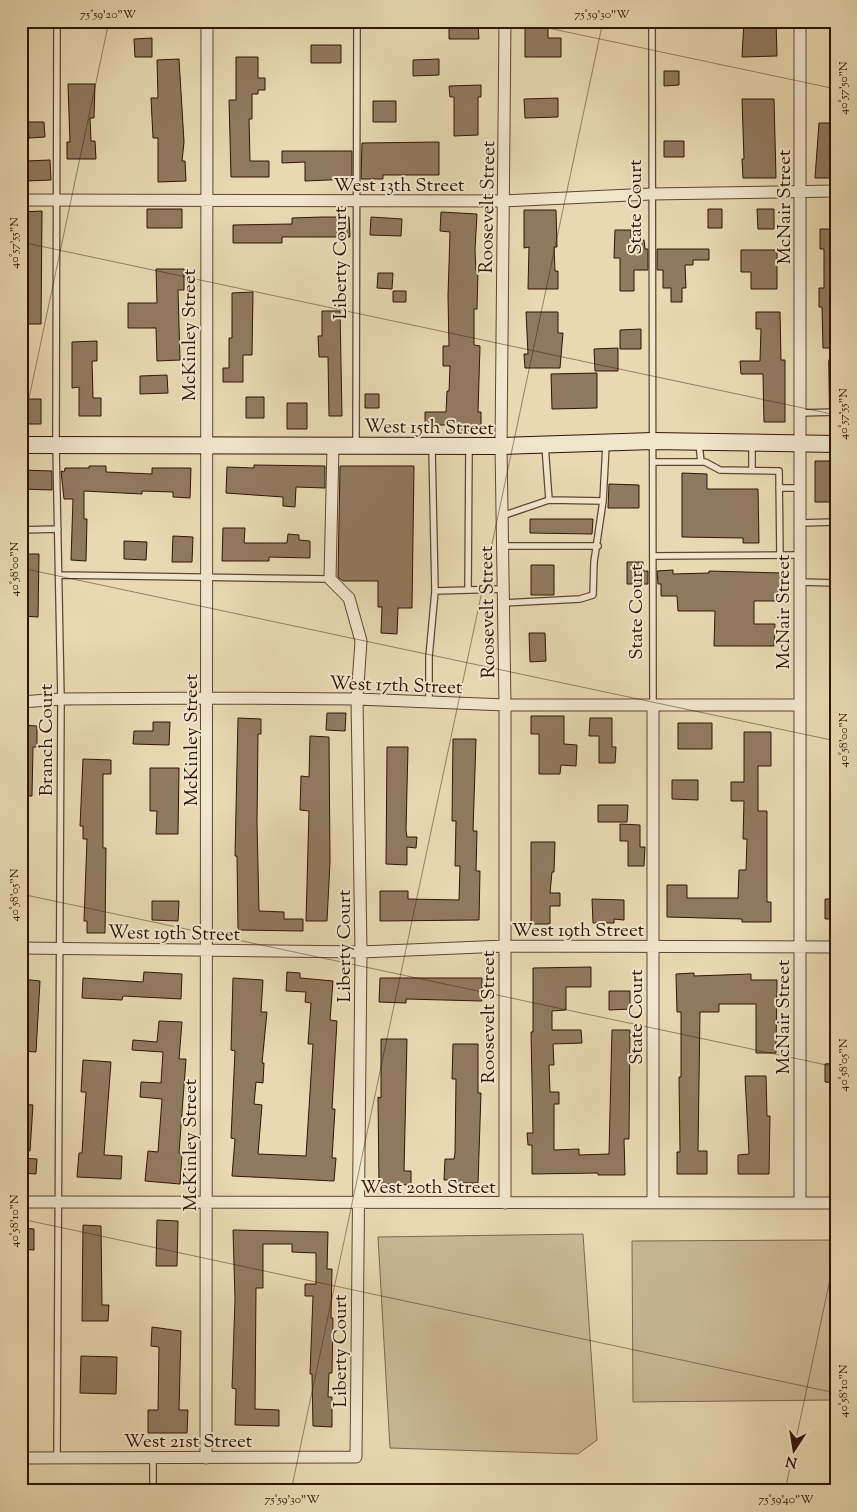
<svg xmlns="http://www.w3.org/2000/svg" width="857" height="1512" font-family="'Sorts Mill Goudy',serif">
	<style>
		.green { fill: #c9b895; stroke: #7d664d }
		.building { fill: #907a5f; stroke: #311405 }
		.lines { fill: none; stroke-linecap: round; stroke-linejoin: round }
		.lane-casing { stroke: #5f4530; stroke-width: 8 }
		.street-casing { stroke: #5f4530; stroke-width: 13 }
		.secondary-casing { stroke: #311405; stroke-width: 18 }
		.lane { stroke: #f0e6cd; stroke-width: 5.5 }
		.street { stroke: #f0e6cd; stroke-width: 11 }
		.secondary { stroke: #f0e6cd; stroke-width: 16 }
		.ticks { fill: none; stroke: #311405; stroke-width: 1; stroke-opacity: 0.45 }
		.labels { text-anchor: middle; stroke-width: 4; stroke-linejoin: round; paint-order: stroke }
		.street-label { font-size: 19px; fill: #311405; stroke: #f0e6cd }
		.neatline { fill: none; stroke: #311405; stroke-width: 2 }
		.ticks-label { font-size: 12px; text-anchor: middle; fill: #311405 }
	</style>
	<rect width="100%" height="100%" fill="#e8d9b2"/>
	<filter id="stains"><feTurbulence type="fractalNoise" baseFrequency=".004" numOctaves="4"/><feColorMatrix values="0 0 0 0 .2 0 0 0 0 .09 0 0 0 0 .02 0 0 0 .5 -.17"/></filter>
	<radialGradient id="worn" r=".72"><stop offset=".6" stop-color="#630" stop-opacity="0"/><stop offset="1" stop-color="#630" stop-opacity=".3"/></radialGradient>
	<path class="green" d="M583,1234L597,1440L578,1454L390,1448L378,1237Z
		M836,1240V1400L633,1402L632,1241Z"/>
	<path class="building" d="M525,21H548V38H561V57H525Z
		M744,21H776L777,56L742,57Z
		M449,24H478L479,39H449Z
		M152,38V57H135L134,39Z
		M311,45H341V63H311Z
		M236,57H258V78H265V90H258V94H252V119H249L250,161H269V177H231L229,100H236Z
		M179,59L184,142L182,161H185L186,181L158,182V138H153L151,98H158L157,60Z
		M439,59V75L413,76V60Z
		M664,71H679V85L664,86Z
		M68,84H95L94,118H90L91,141H95L96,159H67V142H70Z
		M481,85V97H478V135L454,136V97H450L449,86Z
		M558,98V117L525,118L524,99Z
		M742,99H774L776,178H743L742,159H744Z
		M373,101H396V122H373Z
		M28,122H44L45,137L29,138Z
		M819,123H836V178H815Z
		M664,141H684V157H664Z
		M439,142V175H383V179H361L362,143Z
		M282,151H352V179L305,181V162L282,163Z
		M50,160L51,180L26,181V161Z
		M147,209H182V228H147Z
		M708,209H722V228H708Z
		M757,209H774V229H758Z
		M524,210H556L557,247H554L555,271H558V289H528L529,247L524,248Z
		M42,211L41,324H21V212Z
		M441,212L477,214L475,250L476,271H478L477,309H474V345L480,346L478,412H481V431H450L451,425H425V412H446L447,391H449L450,366H443V346H449L448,296L450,232L440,231Z
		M322,217H349L350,237H282V243H233V225L292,224V218Z
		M371,217L402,219L401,236L370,235Z
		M820,229H836V348H823L822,307H819V288H824V249H820Z
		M615,230H631V241L644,240L645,249H648V270H634V291H620V258H614Z
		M657,249H709V260H693V265H685L686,288H682V302H671V288H663V270H657Z
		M741,250H777V289H751V272H741Z
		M156,269H184V290H178L180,360L157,361L156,328H128V303H157Z
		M378,273H393L392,289L377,288Z
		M393,291H406V302H393Z
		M253,292L252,355H243V382H223V368H229V338H232V293Z
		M322,311H340L342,416H329L328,357H319L318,336H322Z
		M526,312H558V333H563L560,368H525L524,354H528Z
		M756,312H780L781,360H785V422H764L763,374H741L740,361H760L761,329H756Z
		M641,329V349H620V330Z
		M97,341V361H92L93,398H101V416H79V387L72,388V342Z
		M618,348V371H595L594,349Z
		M597,373V408L552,409L551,374Z
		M167,375L168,393L140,394V376Z
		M365,394H379V408H365Z
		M246,397H264V418H246Z
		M21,399H41V424H21Z
		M287,403H307V429H287Z
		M815,461H836V502H815Z
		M254,465L325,466V488L296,487L295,507L283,506V497L226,493L227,467L254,468Z
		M89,466H106V472L152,474V468H191L190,498L173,497V492L142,491V494L84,491V519H87L86,561L71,560L73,499H64L61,471L64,472L65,468H89Z
		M340,466H414L412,608H398L397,634L381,633L382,607H378V581H343L338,577Z
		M21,470L52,471V490L21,489Z
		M682,473L707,474V489H758L759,543H743V538L682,537Z
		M609,484L639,485V508H608Z
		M530,519H593L592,534L530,533Z
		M223,528H245L244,543H287L288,534L299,535V540L310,541V558L269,557V561H222Z
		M173,536L193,537L192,562H172Z
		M124,541L147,542L146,560L124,559Z
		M21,554H39L38,617L21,616Z
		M627,562H643V571H648V584H627Z
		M531,565H554V595H531Z
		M673,570V574L709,573V571L781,573V601H754V624H775L774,646H714L715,611H678L677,596H661V584H658L657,571Z
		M529,633H545L546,661L530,662Z
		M327,713H346L345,731L326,730Z
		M531,716H564V744L577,745L576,766L561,765L560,774H539V734H531Z
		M238,718L261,719V734H258L257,822L259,911L284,912V919H303V931L238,930L237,856H235Z
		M590,718H612V747H616L615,763H599V736H589Z
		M153,722H170L169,745L133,744L134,731H153Z
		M678,723H712V749H678Z
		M21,725L37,726V747H33L32,796H21Z
		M744,732H771V766H758V811H767V902H771V922H742V919L667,917V885H687V898H738L739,870H746L747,839H743L744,801H731V782H744Z
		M310,736L329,737L330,862L327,921H306L309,811L300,810L301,776L309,777Z
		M453,739H476L473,831H477L476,871H480L479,920L380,921V891H408V899L459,900L460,866H455L456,821H452Z
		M387,747H408L406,830L407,837H417L416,848L407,847V865L386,864Z
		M83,759L111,760V774H103V848H106L105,933H87V921H84L87,839H83V826H80Z
		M150,768H179L178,834H156L157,811H150Z
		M672,780H698V800L672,799Z
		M598,805H628L627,822H598Z
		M620,824L640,825V847H645L644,866H628V841H620Z
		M531,842H555L554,872H552L550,893H560V906H550V924H531Z
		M592,899L624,900V920L614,919V923H593Z
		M825,899H836V919H825Z
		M152,901H179L178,921L152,920Z
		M591,967V987H566V1010L552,1011V1030H581L582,1043L553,1044L554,1065H549L550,1092H559V1104H554V1150L579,1149V1155L609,1154L612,1030H630L629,1139H624L625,1175H598V1173L532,1174V1145H528L527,1133H533L531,1032H533V968Z
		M144,972L182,974L181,999L123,996L122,1000L82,998L83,978L143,982Z
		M287,972L300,973V978L333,981L330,1020L337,1021L332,1109H335L332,1158H336L334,1181L232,1176L235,1139L231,1138L235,1051L231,1050L233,978L263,980L261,1012H267L262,1063H264L263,1083L256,1082L254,1104L262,1105L258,1154L306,1156L313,1044H308L311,1003L305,1002L306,992L286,991Z
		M694,973V976L751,974V980H777L776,1053H756V1004H719V1012H700L698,1151H707V1174H677V1152H680L679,1077H681V1012H677L676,974Z
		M380,978H482V1001L406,999V1003L379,1002Z
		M21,979L40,981L36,1052L21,1051Z
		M609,991H630V1009L609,1010Z
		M159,1021L182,1022L179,1059H186L179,1153L182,1154L180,1184L145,1181L148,1151L158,1152L162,1099L140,1097L141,1082L161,1083L163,1052L132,1050L133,1040L157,1042Z
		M381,1039H407L404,1171H411V1185L379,1184L378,1097L381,1098Z
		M453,1044H478V1093H481L478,1183H453V1180H444L445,1159H454L455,1153L456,1079H452Z
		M83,1060L111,1062L104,1155L122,1156L121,1179L77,1177L79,1153H82L86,1092H81Z
		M836,1063V1083L825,1082V1064Z
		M745,1076H766L767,1116H770L769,1174H738V1155L749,1154Z
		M21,1104L33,1105L30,1151L21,1150Z
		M21,1158L37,1159L36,1174L21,1173Z
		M157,1220L178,1221L177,1266H156Z
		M83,1225L101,1226L102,1305H109L108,1321H82Z
		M21,1228L34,1229V1250L21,1249Z
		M233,1230L328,1232L327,1269H332L331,1318H333L332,1373H329L328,1397H332V1427L313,1426L312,1374H310L313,1296H305V1284H316V1253L292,1252V1244H263V1288H256L255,1409L279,1410V1426L235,1425L236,1389L232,1388L235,1299Z
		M152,1327L181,1331L179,1410H188L187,1433H148V1410H158L159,1347L151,1346Z
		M81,1356L117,1357L116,1394L80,1393Z"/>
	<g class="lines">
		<defs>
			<path id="lane" d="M652,21L653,705
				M832,362L833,412
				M800,413L835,412
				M356,444L357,21
				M699,444L701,462
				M545,445L549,500L603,501L606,445
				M653,462H705L720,470L779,471L780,555
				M752,470V445
				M779,488H800
				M502,516L549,500
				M800,523L836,522
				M21,530L58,529
				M502,546H598
				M653,556L800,555
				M59,575L330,579
				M800,582L836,583
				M468,590L469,448
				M435,591L503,589
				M503,603L580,599L593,595L594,562L603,501
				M429,702V657L435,591L432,448
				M57,1458L61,699L56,445L57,21
				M153,1491V1458"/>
			<path id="street" d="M834,21L836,25
				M21,200L505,201L651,194L836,191
				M21,702L61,699L207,698L357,699L505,705H800
				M653,705V1203
				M21,948L361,952L505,946L836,947
				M21,1202L836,1203
				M505,1203V705L501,446L505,21
				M800,1203V21
				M21,1458L356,1457L361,952L357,699L361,641L349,598L330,579L333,446
				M206,1458L207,21"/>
			<path id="secondary" d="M21,445L501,446L653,441L836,444"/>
		</defs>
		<use href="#lane" class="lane-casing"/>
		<use href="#street" class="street-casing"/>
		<use href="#secondary" class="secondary-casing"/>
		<use href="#lane" class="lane"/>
		<use href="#street" class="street"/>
		<use href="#secondary" class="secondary"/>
	</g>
	<path class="ticks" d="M515,21L836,89M21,242L836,415M21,436L109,21M21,568L836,741M21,894L836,1067M21,1219L836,1393M291,1491L603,21M785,1491L836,1251"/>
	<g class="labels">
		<g class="street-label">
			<text x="399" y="191">West 13th Street</text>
			<text transform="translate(486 207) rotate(-89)" y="7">Roosevelt Street</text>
			<text transform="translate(634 207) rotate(-90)" y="7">State Court</text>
			<text transform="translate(783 207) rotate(-90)" y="7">McNair Street</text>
			<text transform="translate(339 263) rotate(-90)" y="7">Liberty Court</text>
			<text transform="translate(188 335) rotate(-90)" y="7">McKinley Street</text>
			<text transform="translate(429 426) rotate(1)" y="7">West 15th Street</text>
			<text transform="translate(486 612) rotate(-91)" y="7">Roosevelt Street</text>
			<text transform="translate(635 612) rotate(-90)" y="7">State Court</text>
			<text transform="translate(782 612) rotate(-90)" y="7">McNair Street</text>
			<text transform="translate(396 684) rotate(2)" y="7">West 17th Street</text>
			<text transform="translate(45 740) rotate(-90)" y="7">Branch Court</text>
			<text transform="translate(190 740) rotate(-90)" y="7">McKinley Street</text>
			<text x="578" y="936">West 19th Street</text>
			<text transform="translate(174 932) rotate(1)" y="7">West 19th Street</text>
			<text transform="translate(343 946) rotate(-90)" y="7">Liberty Court</text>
			<text transform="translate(487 1017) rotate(-90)" y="7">Roosevelt Street</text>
			<text transform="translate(635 1017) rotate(-90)" y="7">State Court</text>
			<text transform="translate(782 1017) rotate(-90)" y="7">McNair Street</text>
			<text transform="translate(189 1145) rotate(-90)" y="7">McKinley Street</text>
			<text x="428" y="1193">West 20th Street</text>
			<text transform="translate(339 1351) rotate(-90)" y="7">Liberty Court</text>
			<text x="188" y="1447">West 21st Street</text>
		</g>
	</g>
	<rect width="857" height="1512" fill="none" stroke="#e8d9b2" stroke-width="55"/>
	<g transform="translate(794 1450) rotate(192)" stroke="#f0e6cd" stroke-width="4" paint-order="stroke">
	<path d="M0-4L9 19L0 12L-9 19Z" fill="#311405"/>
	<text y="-8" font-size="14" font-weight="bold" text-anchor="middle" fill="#311405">N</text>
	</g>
	<rect x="28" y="28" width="802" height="1456" class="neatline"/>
	<g class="ticks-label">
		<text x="108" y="18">75°59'20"W</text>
		<text x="602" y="18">75°59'30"W</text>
		<text transform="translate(843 88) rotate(-90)" y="4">40°57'50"N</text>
		<text transform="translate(14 243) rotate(-90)" y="4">40°57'55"N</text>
		<text transform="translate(843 414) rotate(-90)" y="4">40°57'55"N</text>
		<text transform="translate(14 569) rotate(-90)" y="4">40°58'00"N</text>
		<text transform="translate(843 740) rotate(-90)" y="4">40°58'00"N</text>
		<text transform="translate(14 895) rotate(-90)" y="4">40°58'05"N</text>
		<text transform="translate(843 1065) rotate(-90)" y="4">40°58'05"N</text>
		<text transform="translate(14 1221) rotate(-90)" y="4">40°58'10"N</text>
		<text transform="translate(843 1391) rotate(-90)" y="4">40°58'10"N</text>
		<text x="292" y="1503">75°59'30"W</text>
		<text x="786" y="1503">75°59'40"W</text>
	</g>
	<rect width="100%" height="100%" filter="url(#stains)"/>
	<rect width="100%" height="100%" fill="url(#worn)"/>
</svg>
